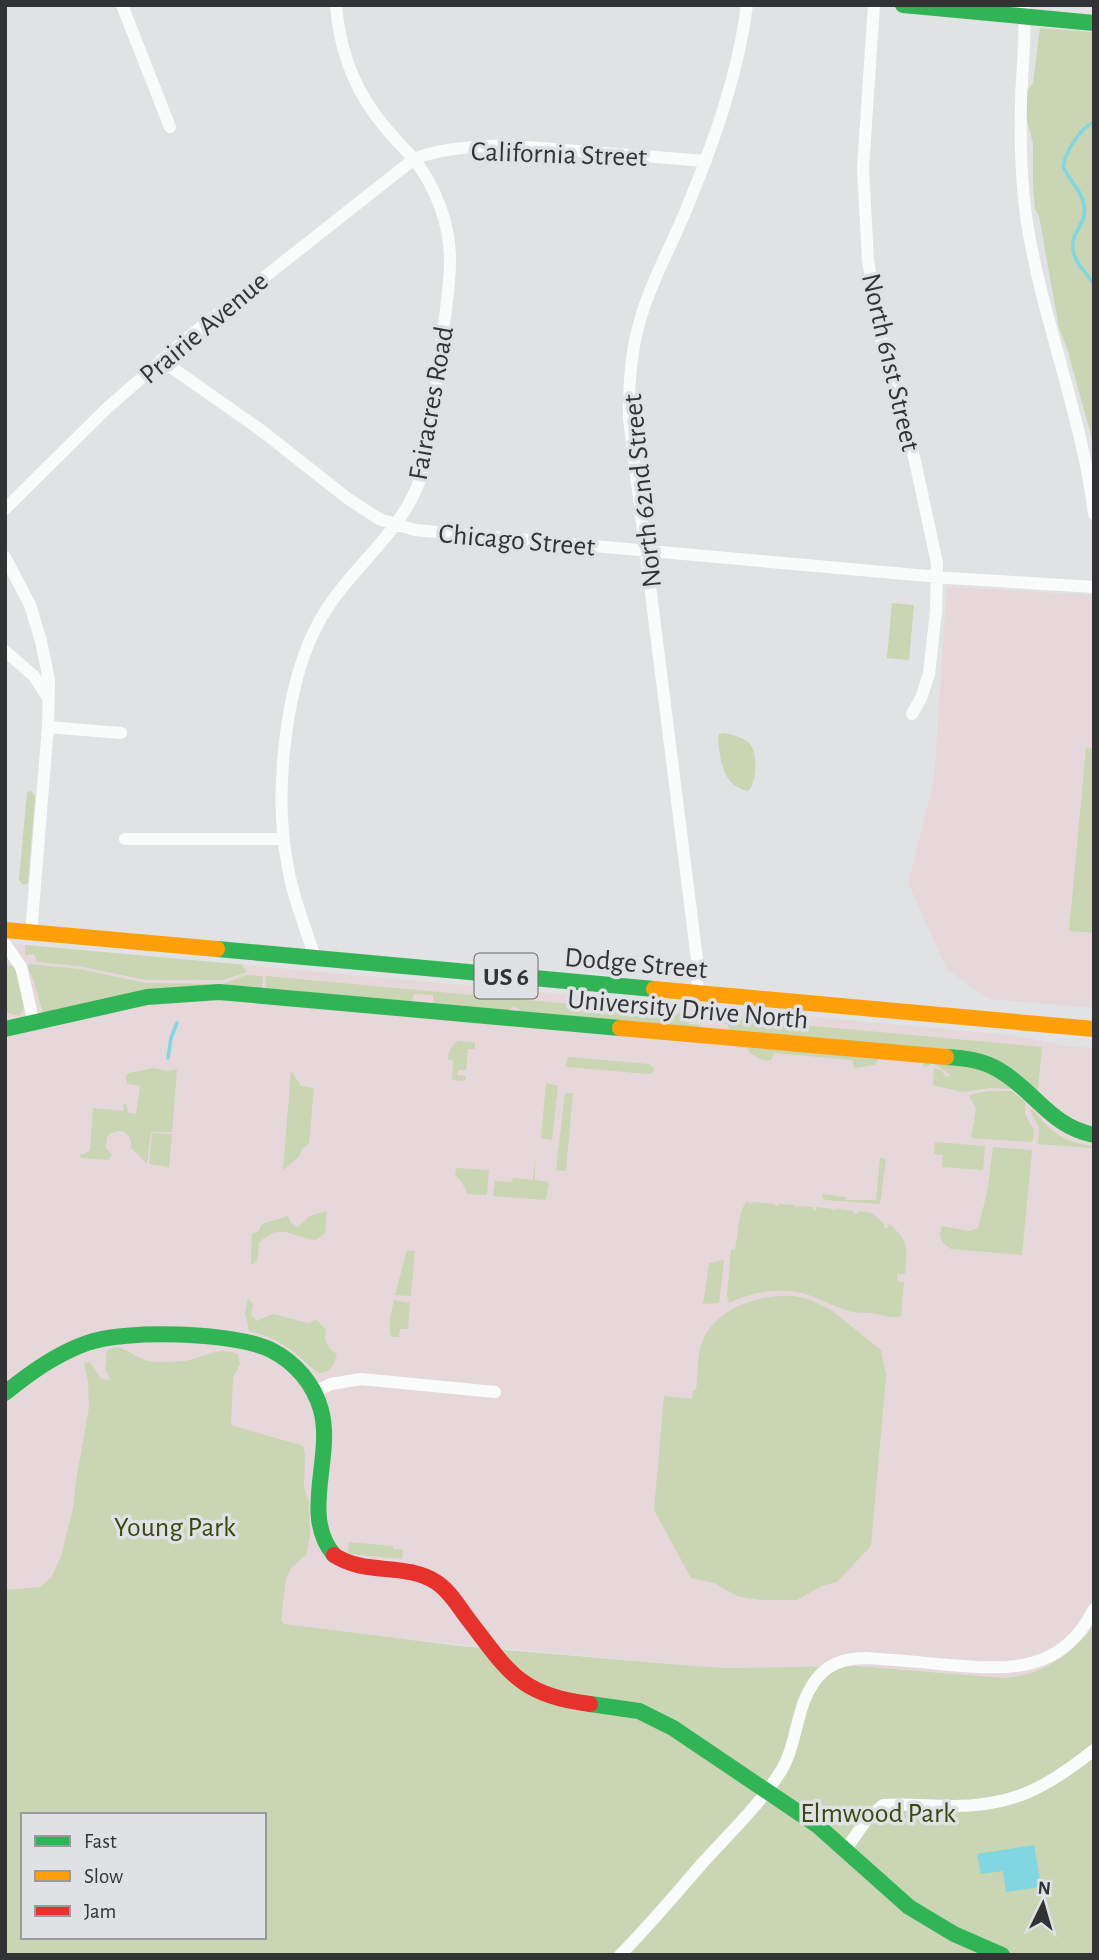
<svg xmlns="http://www.w3.org/2000/svg" width="1099" height="1960" font-family="'Alegreya Sans',sans-serif">
	<style>
		.education { fill: #e6d8da }
		.green { fill: #c9d5b3; fill-rule: evenodd }
		.water { fill: #80d6e1 }
		.lines { fill: none; stroke-linecap: round; stroke-linejoin: round }
		.stream { stroke: #80d6e1; stroke-width: 3.5 }
		.street { stroke: #fafbfb; stroke-width: 12 }
		.fast { stroke: #30b455; stroke-width: 16 }
		.slow { stroke: #ff9f0a; stroke-width: 16 }
		.jam { stroke: #e5322d; stroke-width: 16 }
		.labels { text-anchor: middle; stroke-width: 7; stroke-linejoin: round; paint-order: stroke }
		.shield { fill: #dfe1e5; stroke: #666769; stroke-width: 2 }
		.shield-label { font-size: 26px; font-weight: bold; fill: #323334 }
		.street-label { font-size: 28px; fill: #323334; stroke: #dfe1e5 }
		.park-label { font-size: 28px; fill: #39480c; stroke: #dfe1e5 }
	</style>
	<rect width="100%" height="100%" fill="#e0e2e4"/>
	<path class="education" d="M947,587L1094,595V1008L989,999L947,970L908,883L934,779Z
		M5,943L1011,1035L1066,1046L1094,1048V1625L1073,1650L1054,1663L1026,1675L1004,1678L855,1666L727,1668L694,1666L5,1602Z"/>
	<path class="green" d="M1040,28L1094,32V446L1067,348L1059,328L1039,216L1035,209L1033,188V143L1026,116V92L1033,83Z
		M892,603L914,605L909,660L887,658Z
		M724,733C732,735 744,737 750,744C758,755 757,783 748,791C722,786 720,759 718,738L719,734Z
		M1086,748L1094,749V933L1069,931Z
		M31,791L35,796L28,883L23,885L19,880L27,792Z
		M25,945L246,965L242,966L247,972L223,980H146L78,966L37,962L34,954L25,955Z
		M30,964L79,969L146,983L223,984L246,975L263,976L262,988L213,985L167,988L43,1013L34,981L27,966Z
		M5,965L14,966C19,979 30,1006 19,1016L5,1012Z
		M266,976L689,1015V1024L701,1025L699,1028L518,1011V1008L512,1007L510,1011L433,1004V995L414,994L412,1002L266,988Z
		M693,1015L1042,1047L1038,1090L1037,1092L1009,1068L729,1031L728,1024L693,1021Z
		M458,1041L475,1042V1049H468L466,1070H458L457,1075L466,1076L465,1081L452,1080L453,1060H448C448,1051 451,1046 458,1041Z
		M748,1046L878,1059L875,1065L854,1068L852,1060L774,1053L771,1060C763,1062 753,1056 747,1049Z
		M569,1057L649,1064L653,1067L654,1072L648,1074L566,1067L567,1058Z
		M923,1062L969,1065L983,1069L1014,1089L991,1088L962,1092L933,1085L934,1068L941,1070L946,1077L951,1075L933,1063L926,1067L923,1066Z
		M154,1068L167,1071L177,1069L172,1132H151L147,1164L131,1148C133,1132 118,1125 107,1137L106,1148L112,1155L108,1160L81,1158L79,1154H85L90,1150L93,1108L124,1111L123,1104H126L128,1113L136,1114L140,1086L127,1084L126,1076L129,1073Z
		M291,1071L301,1086L314,1088L309,1143L302,1149L299,1157L283,1170Z
		M546,1083L558,1086L552,1140L541,1138Z
		M987,1091H1011L1025,1101V1114L1034,1130L1033,1140L1030,1142L971,1138L976,1109L969,1095Z
		M565,1093H573L566,1171L556,1170Z
		M1030,1110H1033C1051,1132 1064,1143 1094,1146V1161L1092,1148L1038,1144L1039,1128Z
		M152,1133L172,1134L169,1167L149,1164Z
		M935,1142L985,1146L983,1170L942,1167L943,1155L934,1154Z
		M993,1147L1032,1150L1022,1255L951,1249L943,1243L939,1233L942,1231L940,1228L942,1226L969,1231L978,1228L987,1193Z
		M880,1158L886,1159L880,1204L825,1200L822,1197V1194L846,1197V1200H876Z
		M535,1159V1180L549,1182L546,1200L493,1196L495,1181L512,1182L513,1178L533,1180Z
		M456,1168L489,1170L487,1195L467,1194L462,1182L455,1175Z
		M747,1201L750,1204L754,1202L775,1204V1206H778L779,1204L795,1205V1208L799,1206L813,1207V1210H816V1207L833,1209V1211L837,1209L854,1211V1213L858,1214V1211L872,1213L884,1224V1228H888L889,1224C910,1241 907,1250 905,1274H897V1281L904,1282L901,1316C892,1319 883,1315 876,1314C866,1312 858,1314 849,1311C837,1308 826,1301 814,1297C786,1286 755,1290 729,1303L727,1296L731,1250L735,1249C739,1234 737,1213 747,1201Z
		M327,1211L325,1233L316,1240C292,1238 280,1221 259,1243L257,1262L251,1265L252,1234L259,1231L262,1224L288,1216L291,1223L298,1227L309,1216Z
		M407,1250L415,1251L411,1296L395,1295Z
		M724,1260L719,1303L703,1304L709,1263Z
		M793,1296L808,1299L831,1310L881,1350L886,1376L871,1546L837,1582L822,1586L797,1600H762L739,1597L714,1583L691,1578L654,1510L664,1396L692,1399L693,1390H696C698,1376 697,1359 701,1346C712,1309 758,1294 793,1296Z
		M248,1299L253,1304L251,1315L256,1321L274,1314L307,1323L317,1320L326,1330C323,1342 328,1348 337,1354C335,1365 329,1374 318,1373C293,1351 282,1339 249,1331L245,1313Z
		M394,1300L410,1303L408,1329H400L399,1337H391C388,1323 391,1313 394,1300Z
		M117,1347C131,1351 141,1362 157,1362C167,1362 180,1362 190,1360C207,1355 220,1347 238,1354L240,1364L233,1378L231,1425L303,1446L305,1455L304,1487L309,1503L310,1535L306,1555L291,1568L286,1579L281,1620L284,1624L459,1646L694,1666L727,1668L855,1666L1004,1678C1042,1675 1071,1656 1094,1625V1955H5V1590L40,1587L52,1577L61,1556L73,1508L76,1481L89,1407L88,1382L84,1363L90,1362L101,1379L110,1380L105,1369L107,1350ZM23,1815H264V1937H23Z
		M349,1542L393,1546V1549L403,1550L402,1559L350,1554L348,1553Z"/>
	<path class="water" d="M1034,1845L1041,1887L1006,1892L1003,1871L981,1874L977,1854Z"/>
	<g class="lines">
		<path class="stream" d="M1094,122C1080,128 1066,151 1063,166C1068,180 1082,190 1084,205C1088,227 1066,232 1075,257C1079,267 1088,275 1094,284
			M168,1058L171,1038L177,1023"/>
		<path class="street" d="M122,5L170,127
			M874,5L863,168L868,260L881,339L915,461L937,563L936,611L929,674L921,698L912,714
			M1024,5C1026,38 1022,69 1021,101C1020,142 1021,183 1027,223C1043,322 1082,416 1094,514
			M161,360L262,431L347,498L379,519L415,530L950,578L1094,587
			M5,509L106,409L186,339L414,159C440,148 473,147 502,145L706,161
			M5,557L30,605L41,641L49,680L48,727L31,933
			M5,651L34,676L48,698
			M48,727L121,733
			M125,839H284
			M5,944L21,967L34,1023
			M315,958C305,926 292,895 287,862C274,792 285,682 320,620C345,575 389,543 412,498C432,460 432,411 438,369C442,334 449,299 450,264C451,226 436,186 412,157C399,143 385,129 374,113C351,81 339,45 336,5
			M697,994L698,967L629,419C629,388 630,358 638,328C648,287 670,249 686,210C713,144 738,76 747,5
			M314,1392L331,1384L361,1379L495,1392
			M846,1849L867,1819L883,1805C905,1803 928,1806 949,1806C1012,1807 1046,1788 1094,1750
			M620,1955C650,1925 678,1891 706,1859C731,1832 759,1805 779,1774C799,1745 794,1704 819,1676C831,1662 849,1658 867,1658C894,1660 922,1662 949,1665C1010,1670 1062,1673 1094,1609"/>
		<path class="fast" d="M903,5L1094,23
			M217,949L654,989
			M5,1029L147,997L219,992L620,1028
			M946,1057C965,1058 982,1060 999,1070C1035,1091 1050,1126 1094,1135
			M5,1393C30,1373 56,1354 87,1343C125,1329 235,1332 271,1350C295,1362 314,1384 321,1410C334,1457 300,1515 334,1555
			M590,1704L639,1711L673,1728L817,1825L909,1907L954,1934L1002,1955"/>
		<path class="slow" d="M5,930L217,949
			M654,989L1094,1029
			M620,1028L946,1057"/>
		<path class="jam" d="M334,1555C365,1576 405,1562 436,1582C449,1590 459,1607 468,1619C508,1671 520,1696 590,1704"/>
	</g>
	<g class="labels">
		<rect class="shield" x="474.5" y="953.5" width="63" height="45" rx="5"/>
		<g class="shield-label">
			<text x="506" y="985">US 6</text>
		</g>
		<g class="street-label">
			<text transform="translate(559 153) rotate(2)" y="10">California Street</text>
			<text transform="translate(203 327) rotate(-40)" y="10">Prairie Avenue</text>
			<text transform="translate(892 362) rotate(77)" y="10">North 61st Street</text>
			<text transform="translate(430 403) rotate(-80)" y="10">Fairacres Road</text>
			<text transform="translate(641 491) rotate(-96)" y="10">North 62nd Street</text>
			<text transform="translate(517 539) rotate(5)" y="10">Chicago Street</text>
			<text transform="translate(636 962) rotate(5)" y="10">Dodge Street</text>
			<text transform="translate(688 1008) rotate(5)" y="10">University Drive North</text>
		</g>
		<g class="park-label">
			<text x="175" y="1536">Young Park</text>
			<text x="878" y="1822">Elmwood Park</text>
		</g>
	</g>
	<rect width="1099" height="1960" fill="none" stroke="#323334" stroke-width="14"/>
	<rect x="21" y="1813" width="245" height="126" fill="#dfe1e5" stroke="#9a9b9e" stroke-width="2"/>
	<rect x="35" y="1836" width="35" height="10" fill="#30b455" stroke="#9a9b9e" stroke-width="2"/>
	<text x="84" y="1848" font-size="21" fill="#323334">Fast</text>
	<rect x="35" y="1871" width="35" height="10" fill="#ff9f0a" stroke="#9a9b9e" stroke-width="2"/>
	<text x="84" y="1883" font-size="21" fill="#323334">Slow</text>
	<rect x="35" y="1906" width="35" height="10" fill="#e5322d" stroke="#9a9b9e" stroke-width="2"/>
	<text x="84" y="1918" font-size="21" fill="#323334">Jam</text>
	<g transform="translate(1043 1904) rotate(5)" stroke="#dfe1e5" stroke-width="5" paint-order="stroke">
	<path d="M0-5L12 26L0 18L-12 26Z" fill="#323334"/>
	<text y="-10" font-size="19" font-weight="bold" text-anchor="middle" fill="#323334">N</text>
	</g>
</svg>
